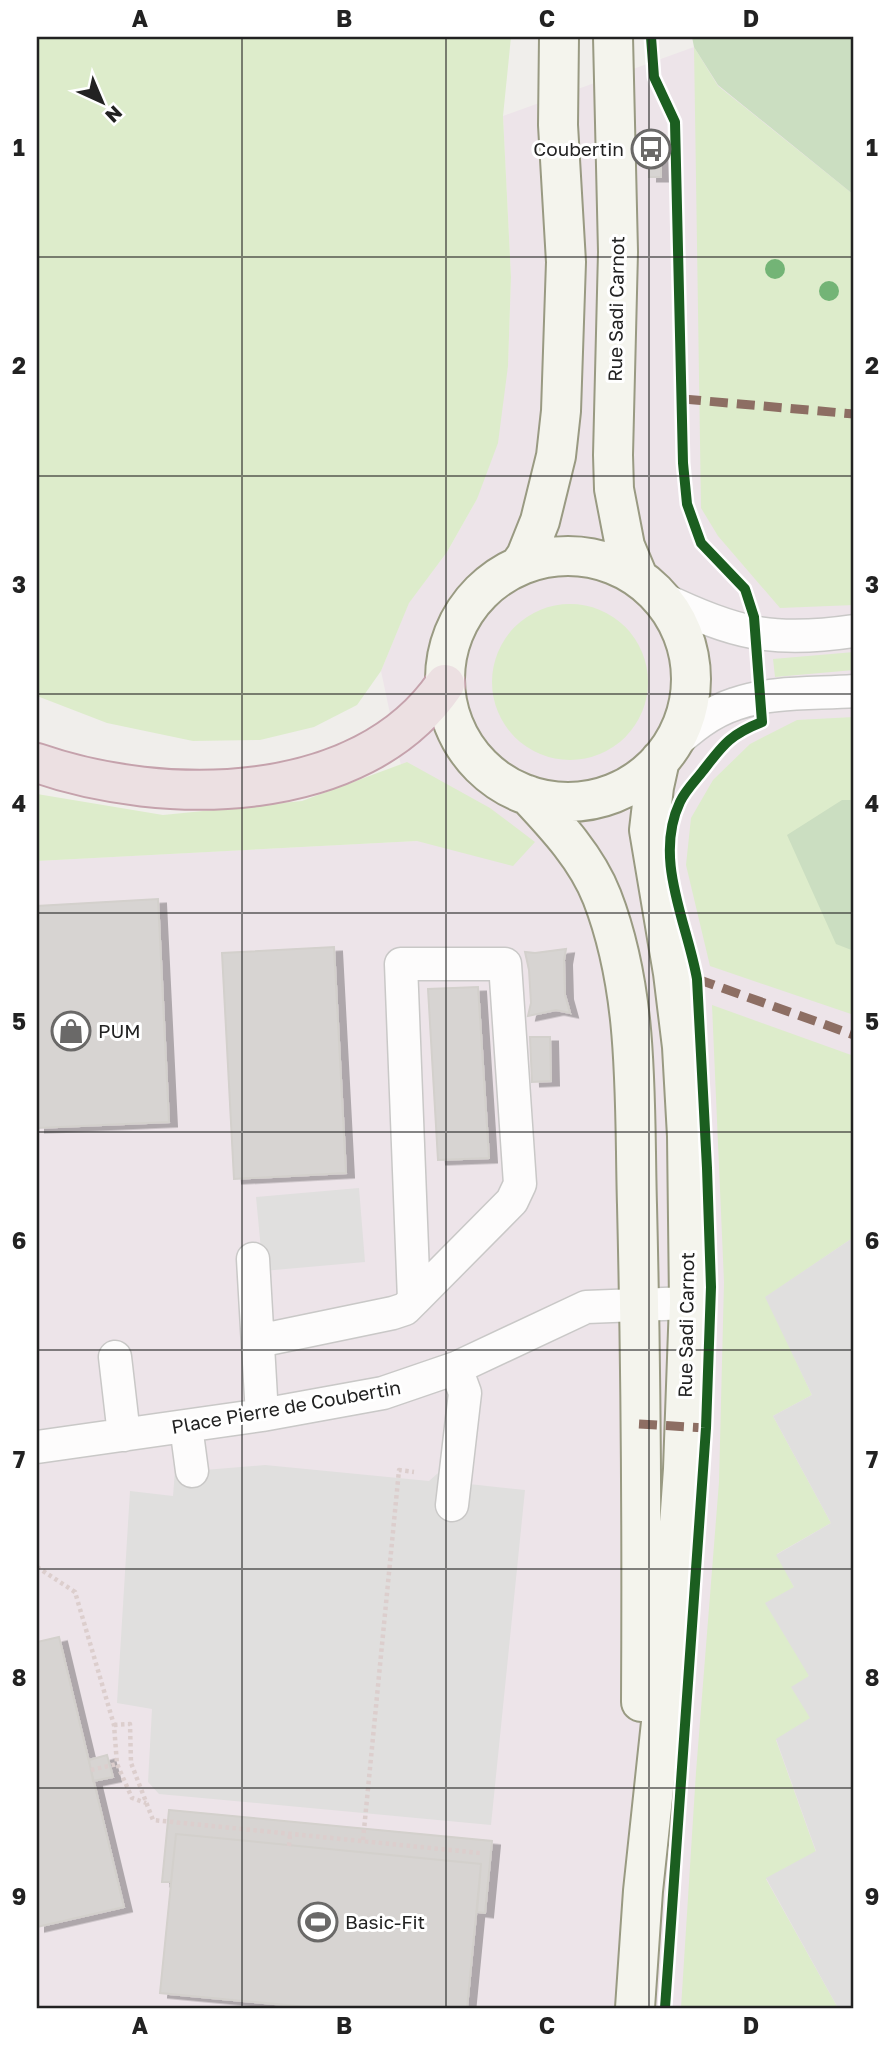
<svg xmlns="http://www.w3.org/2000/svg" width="891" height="2045" font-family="'Golos Text',sans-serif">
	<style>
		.industrial { fill: #ede4e9 }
		.grass { fill: #ddeccb }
		.forest { fill: #cbdec1 }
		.parking { fill: #e0dfde }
		.building { fill: #d7d4d2; stroke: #d3d0cc; stroke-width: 2; filter: url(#shadow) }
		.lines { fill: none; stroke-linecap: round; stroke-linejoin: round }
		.service-casing { stroke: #c9c8c7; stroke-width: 35 }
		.secondary-casing { stroke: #999a82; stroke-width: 42 }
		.motorway-casing { stroke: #c5a2ac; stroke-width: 42 }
		.path { stroke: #dccecd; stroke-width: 4.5; stroke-dasharray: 3.5 3.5; stroke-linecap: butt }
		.service { stroke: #fdfcfc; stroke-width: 32 }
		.secondary { stroke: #f4f4ed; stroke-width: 38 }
		.motorway { stroke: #ece0e2; stroke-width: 38 }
		.quiet { stroke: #8d6e63; stroke-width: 9; stroke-dasharray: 18 9; stroke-linecap: butt }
		.cycleway-casing { stroke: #fff; stroke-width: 15 }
		.cycleway { stroke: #1b5e20; stroke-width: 10 }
		.tree { fill: #73b476 }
		.grid { fill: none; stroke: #222; stroke-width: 2; stroke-opacity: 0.55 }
		.labels { text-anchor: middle; stroke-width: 6; stroke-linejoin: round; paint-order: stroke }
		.poi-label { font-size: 19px; fill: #222; stroke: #fff; text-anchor: start }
		.street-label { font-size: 19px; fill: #222; stroke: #fff }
		.neatline { fill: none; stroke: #222; stroke-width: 2.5 }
		.grid-label { font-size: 23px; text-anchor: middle; font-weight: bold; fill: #222 }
	</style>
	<defs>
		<filter id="shadow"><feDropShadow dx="8" dy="4.5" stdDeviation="0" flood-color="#0004"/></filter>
	</defs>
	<rect width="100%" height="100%" fill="#f0eeeb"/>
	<path class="industrial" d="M694,47L745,66L854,55V2008H37V861L417,841L381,671L409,602L447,552L477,499L508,366L511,277L503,116Z"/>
	<path class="grass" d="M37,37H511L503,116L511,277L508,366L498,443L477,499L447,552L409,603L381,671L357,705L314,727L260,740L193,741L107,723L37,696Z
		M694,47L718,86L854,195V605L780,608L718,536L701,508Z
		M492 682a78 78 0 1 1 156 0a78 78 0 1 1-156 0Z
		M854,652V670L775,677L773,659Z
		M854,717V1015L710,966L686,865L691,818L713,780L750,744L797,720Z
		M407,762L490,808L535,842L513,866L417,841L37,861V794L163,815L302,801Z
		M712,1005L854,1056V1237L766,1297L812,1395L773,1416L831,1523L777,1554L794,1587L809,1677L811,1718L776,1740L816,1852L766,1879L838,2008H681L696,1772L719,1482L724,1282Z"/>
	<path class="forest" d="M692,37H854V195L718,85L694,47Z
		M842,800H854V951L836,944L787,835Z"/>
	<path class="parking" d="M359,1188L365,1262L263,1271L256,1197Z
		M854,1237V2008H838L766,1878L816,1851L776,1739L810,1718L791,1687L809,1676L765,1603L794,1587L776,1555L831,1523L773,1416L812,1395L765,1297Z
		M462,1420L478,1421L469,1484L525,1490L491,1825L159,1794L148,1782L152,1709L117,1703L130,1491L173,1496L175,1470L192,1471L265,1465L429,1481L446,1466Z"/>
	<path class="building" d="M650,146H661V177H649Z
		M158,899L169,1122L37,1128V906Z
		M334,947L346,1173L234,1179L222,953Z
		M566,949L564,960L565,995L570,1013L556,1010L528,1016L531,1003L529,970L525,952L535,953Z
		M478,987L489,1158L438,1160L428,989Z
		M530,1037H550L551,1081L532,1082Z
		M59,1637L124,1907L37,1927V1642Z
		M107,1755L113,1777L93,1781L89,1760Z
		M169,1810L492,1841L485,1913L477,1912L481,1864L176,1834L171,1882H162Z
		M176,1834L481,1864L467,2008H317L160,1993Z"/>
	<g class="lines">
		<defs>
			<path id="service" d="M661,598C735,634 773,643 854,631
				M671,746C690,729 710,712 735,704C772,691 816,694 854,691
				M253,1259L262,1415
				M258,1341L393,1313L405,1309L414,1300L401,964H505L520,1184L512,1201L414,1300
				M115,1357L124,1435
				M186,1426L192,1471
				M37,1447L262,1415L383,1393L456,1368L586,1307L689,1303
				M452,1505L465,1393L456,1368"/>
			<path id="secondary" d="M613,37L618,252L613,455L614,489L625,546L638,577
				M445 679a123 123 0 1 1 246 0a123 123 0 1 1-246 0Z
				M519,566L526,556L540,521L556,456L561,411L566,262L558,125L559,37
				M528,795C556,825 587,858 602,897C640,995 634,1102 637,1205C641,1371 642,1537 641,1702
				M635,2008L643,1891L673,1610L683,1469L689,1303L687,1136L682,1047L673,973L649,830L654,787L660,760"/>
			<path id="motorway" d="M37,763C164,807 361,807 445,684"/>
		</defs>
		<use href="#service" class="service-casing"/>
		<use href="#secondary" class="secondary-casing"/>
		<use href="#motorway" class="motorway-casing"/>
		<path class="path" d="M37,1567L75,1592L114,1725L117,1764L132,1798L146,1803
			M114,1725L130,1724L131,1763L153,1820L480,1853
			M91,1770L117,1764
			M363,1840L399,1470L414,1472
			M289,1846L290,1833"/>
		<use href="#service" class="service"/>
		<use href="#secondary" class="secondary"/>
		<use href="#motorway" class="motorway"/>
		<path class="quiet" d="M683,399L854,414
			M697,979L854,1035
			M639,1424L706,1428"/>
		<defs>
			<path id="cycleway" d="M651,37L654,77L675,122L683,463L687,504L701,543L745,589L754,617L762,722C729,735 723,745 702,772C695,781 685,791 680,802C653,859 687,922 697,979L707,1168L711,1287L706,1428L665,2008"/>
		</defs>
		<use href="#cycleway" class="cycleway-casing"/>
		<use href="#cycleway" class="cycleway"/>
	</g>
	<g class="tree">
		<circle cx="775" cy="269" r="10"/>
		<circle cx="829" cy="291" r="10"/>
	</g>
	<path class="grid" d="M242,37V2008M446,37V2008M649,37V2008M37,257H854M37,476H854M37,694H854M37,913H854M37,1132H854M37,1350H854M37,1569H854M37,1788H854"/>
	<defs>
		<symbol id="bus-ring" viewBox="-11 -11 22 22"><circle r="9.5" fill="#fff" stroke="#6a6968" stroke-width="1.5"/><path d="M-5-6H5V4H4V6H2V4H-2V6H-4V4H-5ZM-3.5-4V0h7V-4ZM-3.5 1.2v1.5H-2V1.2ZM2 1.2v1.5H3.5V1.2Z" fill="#6a6968"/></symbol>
		<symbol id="shop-ring" viewBox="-11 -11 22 22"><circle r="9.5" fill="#fff" stroke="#6a6968" stroke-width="1.5"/><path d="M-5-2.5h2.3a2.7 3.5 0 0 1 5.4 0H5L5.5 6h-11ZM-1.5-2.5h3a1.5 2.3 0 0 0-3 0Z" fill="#6a6968"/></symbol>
		<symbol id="stadium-ring" viewBox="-11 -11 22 22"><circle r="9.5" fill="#fff" stroke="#6a6968" stroke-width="1.5"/><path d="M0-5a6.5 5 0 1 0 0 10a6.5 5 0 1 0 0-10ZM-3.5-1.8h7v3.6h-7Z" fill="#6a6968"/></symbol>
	</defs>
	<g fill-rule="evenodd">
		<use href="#bus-ring" x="629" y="127" width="44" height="44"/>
		<use href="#shop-ring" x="49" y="1009" width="44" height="44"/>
		<use href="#stadium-ring" x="296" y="1900" width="44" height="44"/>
	</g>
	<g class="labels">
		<g class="poi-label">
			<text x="624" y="156" text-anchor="end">Coubertin</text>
			<text x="98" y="1038">PUM</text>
			<text x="345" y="1929">Basic-Fit</text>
		</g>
		<g class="street-label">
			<text transform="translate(616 309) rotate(-89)" y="7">Rue Sadi Carnot</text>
			<text transform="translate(686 1325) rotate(-89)" y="7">Rue Sadi Carnot</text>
			<text transform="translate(286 1407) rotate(-10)" y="7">Place Pierre de Coubertin</text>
		</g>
	</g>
	<rect width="891" height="2045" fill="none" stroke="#ffffff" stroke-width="77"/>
	<g transform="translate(102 102) rotate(136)" stroke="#ffffff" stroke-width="5" paint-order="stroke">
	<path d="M0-5L12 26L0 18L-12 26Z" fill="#222222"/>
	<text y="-10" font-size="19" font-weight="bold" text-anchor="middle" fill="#222222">N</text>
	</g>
	<rect x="38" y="38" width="814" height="1969" class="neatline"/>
	<g class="grid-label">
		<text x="140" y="27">A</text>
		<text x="344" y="27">B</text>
		<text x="547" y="27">C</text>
		<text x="751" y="27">D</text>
		<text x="19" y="156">1</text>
		<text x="872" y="156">1</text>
		<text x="19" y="374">2</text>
		<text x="872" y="374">2</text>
		<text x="19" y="593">3</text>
		<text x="872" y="593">3</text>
		<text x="19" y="812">4</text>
		<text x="872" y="812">4</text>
		<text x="19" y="1030">5</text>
		<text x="872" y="1030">5</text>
		<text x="19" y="1249">6</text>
		<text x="872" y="1249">6</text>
		<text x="19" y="1468">7</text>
		<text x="872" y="1468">7</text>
		<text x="19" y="1686">8</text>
		<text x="872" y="1686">8</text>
		<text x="19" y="1905">9</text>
		<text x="872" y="1905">9</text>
		<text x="140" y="2034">A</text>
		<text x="344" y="2034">B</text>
		<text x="547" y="2034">C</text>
		<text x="751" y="2034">D</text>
	</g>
</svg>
